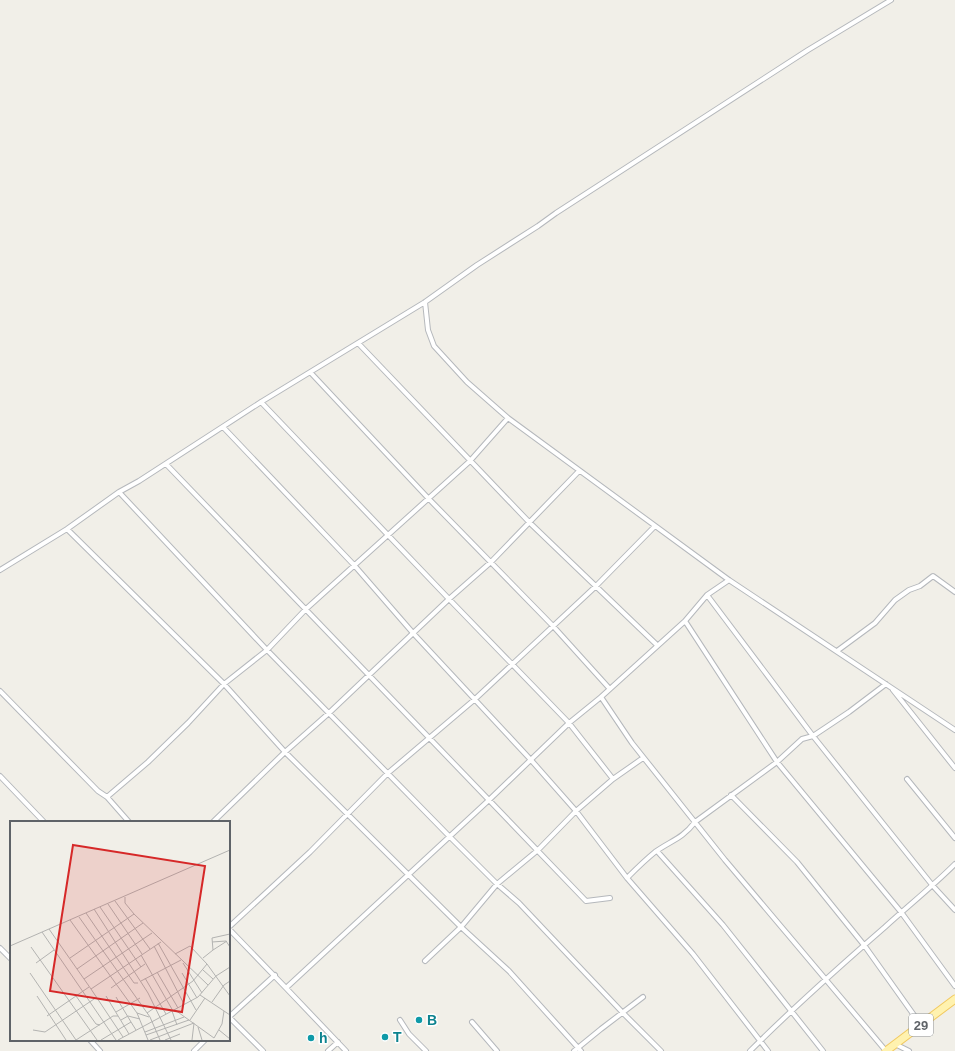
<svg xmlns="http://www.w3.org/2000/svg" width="955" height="1051" font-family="Helvetica,sans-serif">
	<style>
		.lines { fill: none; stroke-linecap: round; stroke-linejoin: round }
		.street-casing { stroke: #b5b8bc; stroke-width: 6 }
		.primary-casing { stroke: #f2c960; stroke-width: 9 }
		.street { stroke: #fff; stroke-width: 4 }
		.primary { stroke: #fff2af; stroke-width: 7 }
		.culture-dot { fill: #0f9aa8; stroke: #fff; stroke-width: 1.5 }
		.labels { text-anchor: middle; stroke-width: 3; stroke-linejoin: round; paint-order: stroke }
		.shield { fill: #fff; stroke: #8f9295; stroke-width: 1 }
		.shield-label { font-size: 13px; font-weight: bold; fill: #5f6368 }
		.culture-label { font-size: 14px; font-weight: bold; fill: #0d838f; stroke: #fff; text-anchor: start }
		.inset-road { fill: none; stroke: #b3b3b1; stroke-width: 1 }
		.view { fill: #d62828; fill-opacity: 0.15; stroke: #d62828; stroke-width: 2 }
		.inset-edge { fill: none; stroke: #5f6368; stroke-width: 2 }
	</style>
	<rect width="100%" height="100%" fill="#f1efe8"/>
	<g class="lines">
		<defs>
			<path id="street" d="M425,302L428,330L434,346L467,382L508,418L729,580L955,730
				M358,343L530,523L657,645
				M311,373L428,498L553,626L609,688
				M261,402L449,599L569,723L613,779
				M223,427L354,565L413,633L531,760L576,811L627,878L693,954L768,1051
				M166,464L586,901L610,898
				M119,492L267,650L449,836L497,884L519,903L623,1013L661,1051
				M67,529L224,684L285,752L461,927L509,971L581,1051
				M0,570L67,529L119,492L139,481L261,402L425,302L477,265L538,226L556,213L808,50L891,0
				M707,595L813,736L933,886L955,910
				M685,621L777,762L901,912L955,986
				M837,651L875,623L895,600L909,590L920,586L933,576L955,592
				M893,690L955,768
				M0,691L98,791L107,797L129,822
				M601,697L632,743L725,860L886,1051
				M0,776L44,822
				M907,779L955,838
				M731,795L797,862L864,945L921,1025
				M107,797L148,762L188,723L224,684L267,650L306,609L470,461L508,418
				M213,822L285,752L329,713L449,599L491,562L579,471
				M657,851L723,925L823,1051
				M627,878C636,869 645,860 655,852C672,840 682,839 695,822L777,762L802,739L813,736L849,712L886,684
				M229,927L310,852L388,773L474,700L595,587L655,526
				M229,929L286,988L489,800L569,723L601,697L685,621L707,595L729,580
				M0,948L11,959
				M425,961L461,927L497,884L538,850L576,811L613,779L643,758
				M286,988L346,1051
				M229,1017L275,975
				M229,1017L263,1051
				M400,1020L409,1034L426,1051
				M472,1022L497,1051
				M90,1040L100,1051
				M895,1044L909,1051
				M194,1051L205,1040
				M328,1051L338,1042
				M574,1051L601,1029L643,997
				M750,1051C793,1008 839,967 885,927C908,906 933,886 955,864"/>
			<path id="primary" d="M886,1051L955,999"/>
		</defs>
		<use href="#street" class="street-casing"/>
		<use href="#primary" class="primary-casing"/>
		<use href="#street" class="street"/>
		<use href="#primary" class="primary"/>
	</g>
	<g class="culture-dot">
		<circle cx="419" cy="1020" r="4"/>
		<circle cx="385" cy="1037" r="4"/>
		<circle cx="311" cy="1038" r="4"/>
	</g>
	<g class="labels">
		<rect class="shield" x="909" y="1014" width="24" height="22" rx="3"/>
		<g class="shield-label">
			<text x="921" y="1030">29</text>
		</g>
		<g class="culture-label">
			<text x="427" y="1025">B</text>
			<text x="393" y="1042">T</text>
			<text x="319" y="1043">h</text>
		</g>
	</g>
	<g transform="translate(10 821)">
		<rect width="220" height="220" fill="#f1efe8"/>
		<path class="inset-road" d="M115,76V82L124,93L198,164M105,80L140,128M98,83L132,133M90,86L131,146M84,88L138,172L161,219M76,92L124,162H128M69,96L140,196L150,219M60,99L127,192L138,219M39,108L81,168L151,121M32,111L106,219M202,121L216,120L220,126M148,122L186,189M0,125L220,29M144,125L174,183M21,126L87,219M203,129L217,120M165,133L180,125L197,143L220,175M131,134L163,190M60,137L124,93M193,137L203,129L202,117L220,113M26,142L44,129M173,142L192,172M67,148L133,102M193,149L203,158M147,151L168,187M20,152L66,219M172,152L187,177M135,157L156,193M74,158L142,112M131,160L171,139M101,167L135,143M81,168L113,216M190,174L220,194M27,175L56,219M66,175L86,203L90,204M96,175L119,213M106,176L121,201M202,181L214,164L220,160M165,189L204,217L212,203L214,190M162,190L167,204M106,191L130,177M127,192L139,196M137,192L183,160L197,143M37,195L79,166M111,199L118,195L130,198M180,199L195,177M188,206L192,219M23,209L35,211L87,176M209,209L220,218M135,211L174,196M136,214L179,199M66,219L103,195H108M91,219L121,201L126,209M108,219L188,176L206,155L220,146M140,219L184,202L182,219M155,219L170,213"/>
		<path class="view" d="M63,24L195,45L172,191L40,170Z"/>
		<rect width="220" height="220" class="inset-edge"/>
	</g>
</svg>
